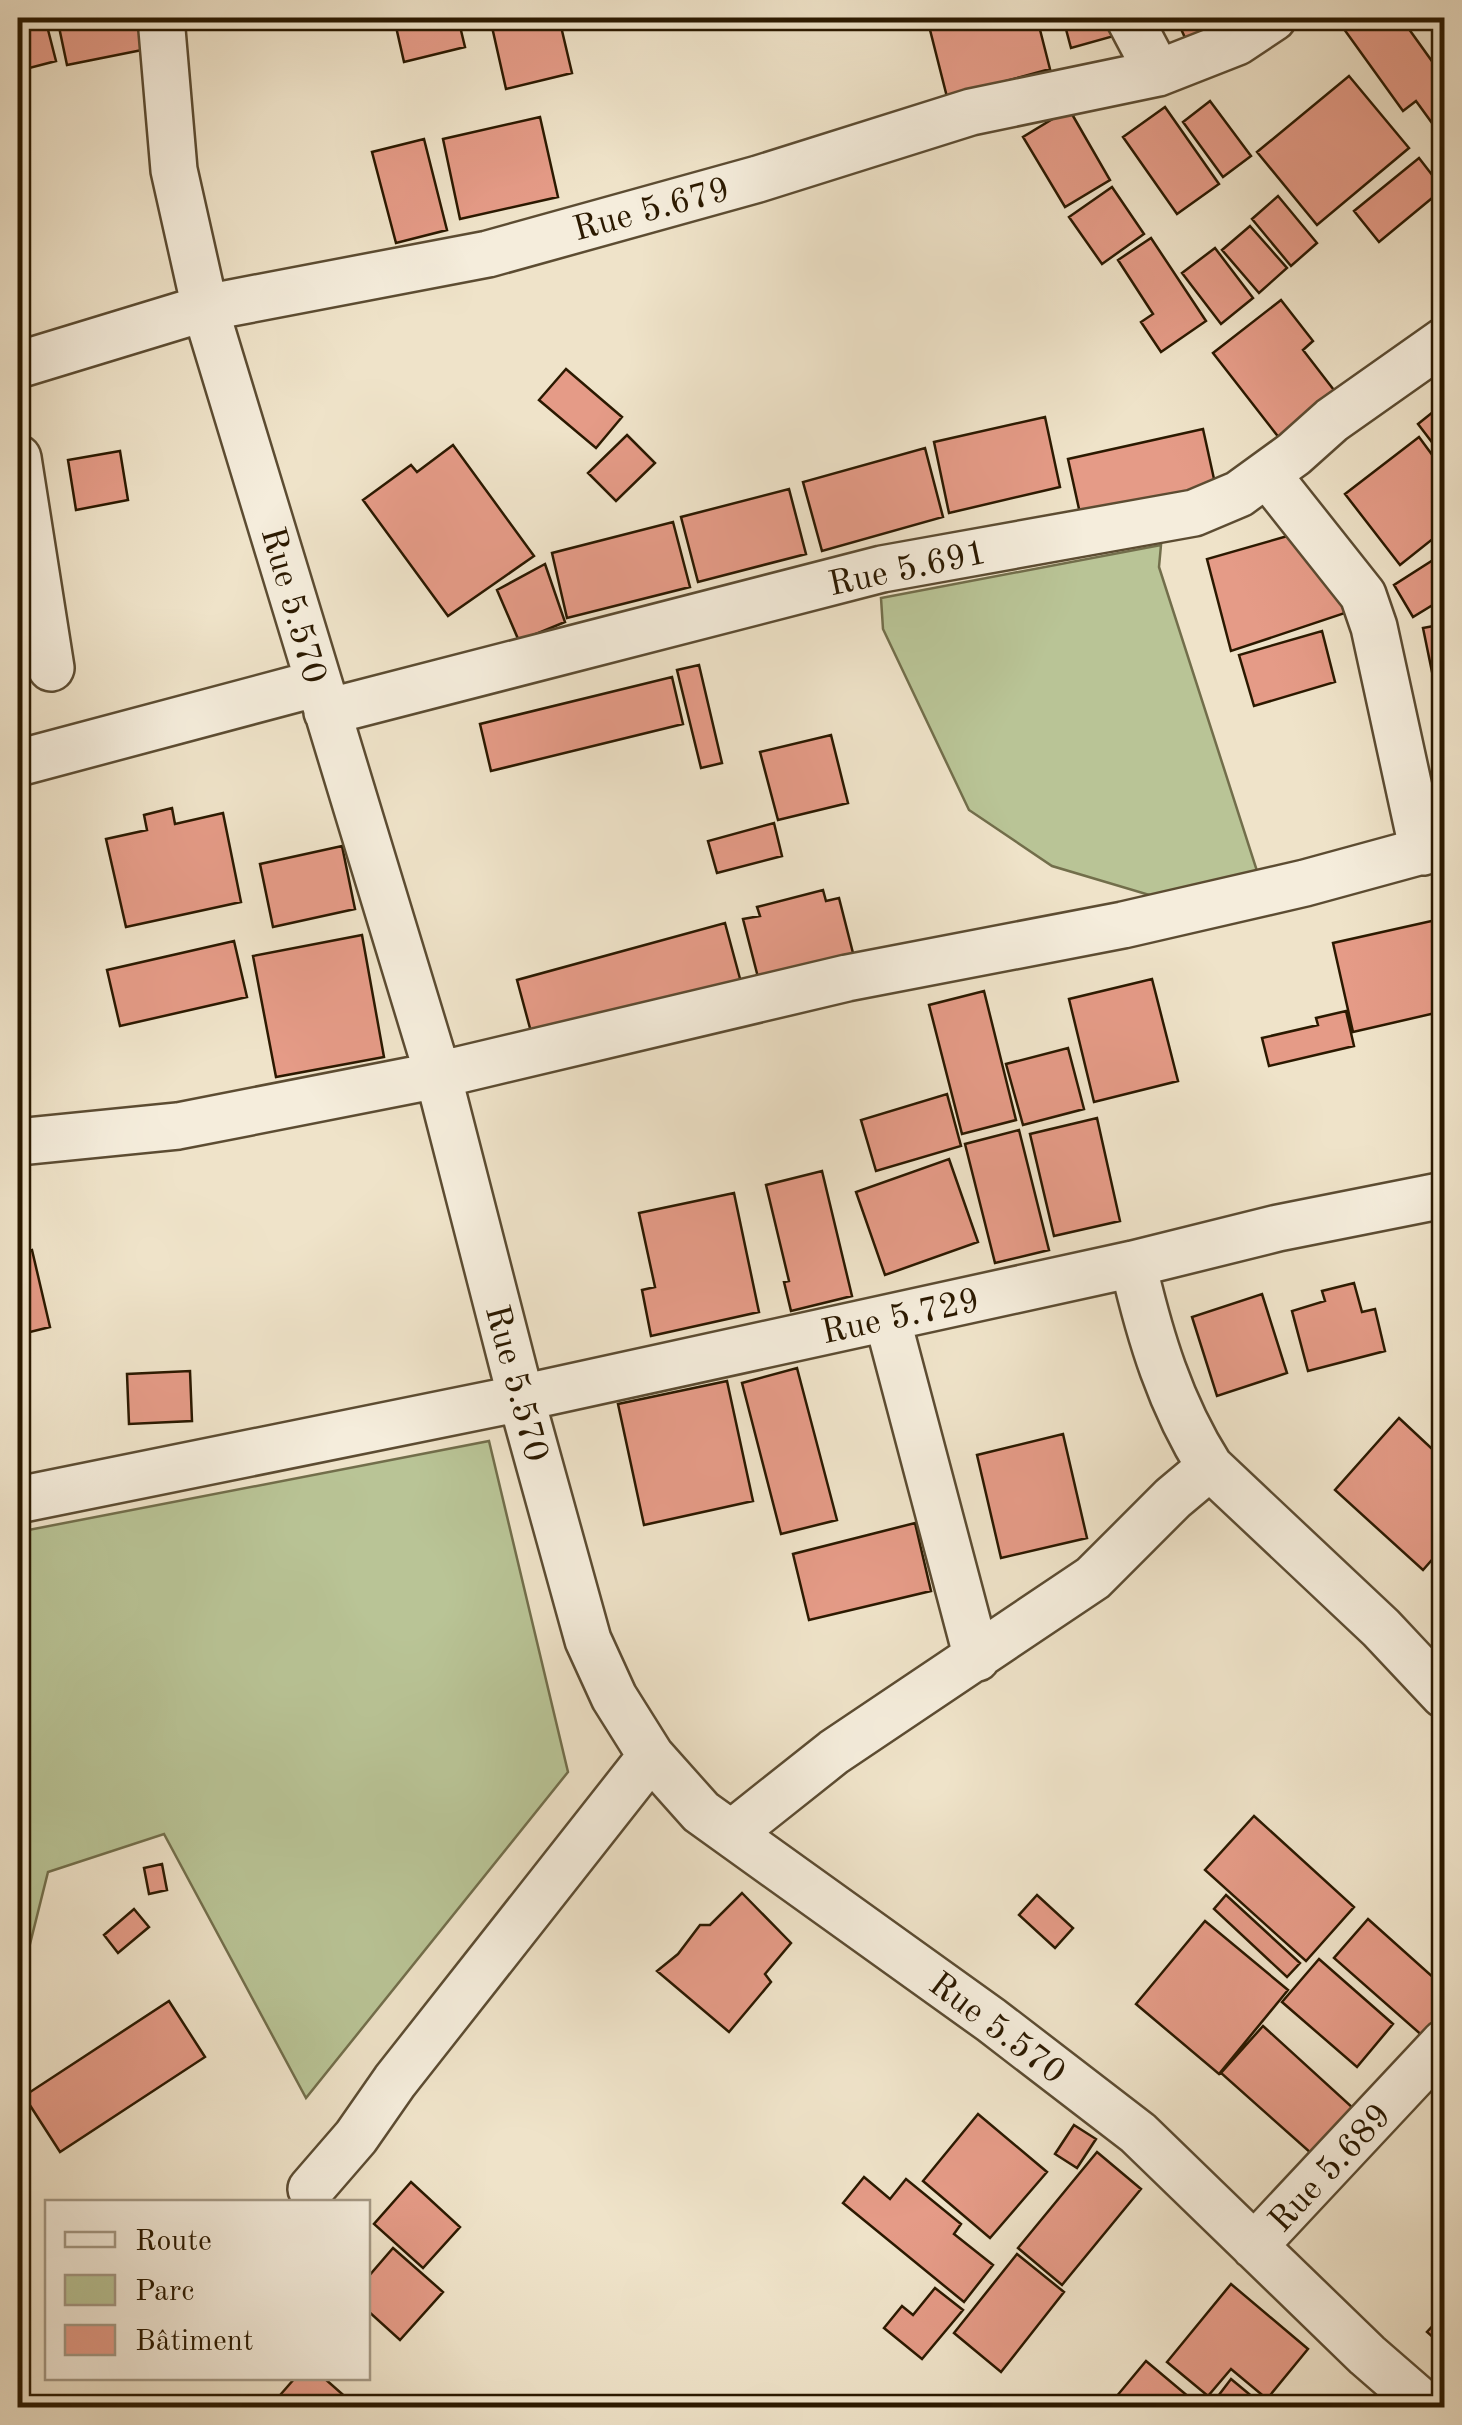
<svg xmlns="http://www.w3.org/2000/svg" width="1462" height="2425" font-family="'Old Standard TT',serif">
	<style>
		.green { fill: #b9c496; stroke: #726e4b; stroke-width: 2.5 }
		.building { fill: #e59b87; stroke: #2b1900; stroke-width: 2.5 }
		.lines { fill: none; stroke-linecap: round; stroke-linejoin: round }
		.minor-casing { stroke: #5c4c32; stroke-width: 50 }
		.minor { stroke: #f5eddc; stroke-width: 45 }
		.labels { text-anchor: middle; stroke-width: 8; stroke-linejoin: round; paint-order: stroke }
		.street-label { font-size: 35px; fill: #2b1900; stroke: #f5eddc }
	</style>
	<rect width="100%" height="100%" fill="#efe3c9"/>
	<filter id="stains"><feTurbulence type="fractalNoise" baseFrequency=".002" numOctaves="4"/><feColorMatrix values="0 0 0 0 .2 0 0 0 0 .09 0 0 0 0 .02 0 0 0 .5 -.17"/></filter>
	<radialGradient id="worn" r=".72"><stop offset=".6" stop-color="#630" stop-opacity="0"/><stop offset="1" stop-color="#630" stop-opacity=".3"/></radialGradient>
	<path class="green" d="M1161,545L1159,567L1258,874L1156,897L1052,866L969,810L883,629L881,598Z
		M489,1441L568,1772L306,2098L164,1834L48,1872L18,1992V1532Z"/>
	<path class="building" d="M18,18H45L56,61L18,71Z
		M107,18H141L147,49L67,65L59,27Z
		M244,18H291L246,28Z
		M394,18H458L465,47L404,62Z
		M490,18H559L572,73L506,89Z
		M927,18H1037L1050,69L947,97Z
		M1063,18H1109L1114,36L1071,48Z
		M1176,18H1233L1239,31L1192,53Z
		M1336,18H1401L1444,78V130L1440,134L1416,101L1403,111Z
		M1349,76L1409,148L1317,225L1257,152Z
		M1210,101L1251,156L1223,177L1183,122Z
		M1165,107L1219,184L1177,214L1123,137Z
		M1069,109L1110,180L1065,207L1023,137Z
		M540,117L558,197L460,219L443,139Z
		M424,139L447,230L396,243L372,152Z
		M1419,158L1443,189L1379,242L1354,211Z
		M1112,187L1144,234L1102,264L1069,217Z
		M1278,196L1317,243L1291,266L1252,219Z
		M1250,226L1287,268L1259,293L1222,250Z
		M1151,238L1206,321L1161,352L1141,322L1153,314L1118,260Z
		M1215,248L1253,298L1221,324L1182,273Z
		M1281,300L1313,341L1303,350L1337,394L1280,439L1213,353Z
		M566,369L622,417L596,448L539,400Z
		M1444,403V458L1418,424Z
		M1045,417L1060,487L949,513L934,442Z
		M1203,429L1216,488L1081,518L1068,459Z
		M627,435L655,463L616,501L588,473Z
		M1419,437L1444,471V530L1400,565L1345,494Z
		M453,445L534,556L448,616L363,500L411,465L417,472Z
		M925,448L943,517L822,551L803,482Z
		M120,451L128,500L76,510L68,460Z
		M789,489L806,554L698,582L681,517Z
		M673,522L690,587L567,618L552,553Z
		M1291,535L1351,611L1231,651L1207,559Z
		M1444,553V598L1413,617L1394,585Z
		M545,564L565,622L519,641L497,590Z
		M1444,624V705L1439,706L1423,628Z
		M1322,631L1335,682L1254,706L1239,655Z
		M699,665L722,763L701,768L677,670Z
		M672,677L683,724L491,771L480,724Z
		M831,735L848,803L778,820L760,752Z
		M1444,737V802L1435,739Z
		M172,808L175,824L223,813L241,902L126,927L106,839L147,830L144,815Z
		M774,823L782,856L717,873L708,841Z
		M342,846L355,909L273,927L260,864Z
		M823,890L826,901L839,898L853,953L841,956L843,965L760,985L743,919L760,916L757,907Z
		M1436,920L1444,958V1011L1353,1032L1333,943Z
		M725,923L742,986L534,1043L517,980Z
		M362,935L384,1057L276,1077L253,956Z
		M234,941L247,997L120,1026L107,970Z
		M1152,979L1178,1081L1094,1102L1069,999Z
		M984,991L1016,1120L962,1134L929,1005Z
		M1346,1011L1354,1046L1269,1066L1262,1038L1318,1025L1316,1018Z
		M1068,1048L1084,1109L1023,1125L1006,1064Z
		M947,1094L961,1146L876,1171L861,1120Z
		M1097,1118L1120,1221L1054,1236L1030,1134Z
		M1019,1130L1049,1250L995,1263L965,1144Z
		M949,1159L978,1242L885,1275L856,1192Z
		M822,1171L852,1296L791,1311L784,1282L789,1281L766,1185Z
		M734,1193L759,1312L651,1336L642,1290L655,1287L639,1213Z
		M32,1250L50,1327L18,1335V1254Z
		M1354,1283L1362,1312L1375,1309L1385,1351L1308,1371L1292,1311L1325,1301L1322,1291Z
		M1262,1294L1287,1373L1217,1396L1192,1317Z
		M797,1368L837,1520L781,1534L742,1383Z
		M190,1371L192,1421L129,1424L127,1374Z
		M727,1381L753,1501L644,1525L618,1404Z
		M1399,1418L1444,1460V1546L1423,1570L1335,1490Z
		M1063,1434L1087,1538L1001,1558L977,1455Z
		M915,1523L931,1591L809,1620L793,1554Z
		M1254,1816L1354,1907L1306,1961L1205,1870Z
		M162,1864L167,1890L149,1894L144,1868Z
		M742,1893L791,1943L765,1974L771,1982L729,2032L657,1971L678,1954L700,1925H710Z
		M1037,1895L1073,1928L1055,1948L1019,1915Z
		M1226,1895L1300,1963L1287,1977L1214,1909Z
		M134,1909L149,1927L118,1953L104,1935Z
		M1368,1919L1444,1987V2016L1425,2038L1334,1958Z
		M1205,1921L1288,1990L1219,2074L1136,2004Z
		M1319,1959L1393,2024L1357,2067L1282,2002Z
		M169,2001L205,2057L60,2152L24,2096Z
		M1263,2026L1353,2108L1312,2154L1221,2073Z
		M978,2114L1047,2172L990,2238L923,2181Z
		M1074,2125L1096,2139L1077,2168L1055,2154Z
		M1097,2152L1141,2189L1062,2285L1018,2248Z
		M864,2177L890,2199L906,2179L961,2224L954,2234L993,2265L964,2302L843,2203Z
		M411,2182L460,2227L423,2268L374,2224Z
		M393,2248L443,2292L400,2340L368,2311V2277Z
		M1017,2254L1064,2292L1001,2372L954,2333Z
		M1231,2284L1308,2349L1267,2399L1231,2369L1208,2396L1167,2362Z
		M935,2288L963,2310L922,2359L884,2328L902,2306L913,2315Z
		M1440,2318L1444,2321V2347L1427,2332Z
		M1146,2361L1202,2408H1129L1116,2397Z
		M295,2378H324L358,2408H281L274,2402Z
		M1231,2379L1266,2408H1209Z"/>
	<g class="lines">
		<defs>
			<path id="minor" d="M161,18L174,170L205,308L438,1075L521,1398L588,1640L614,1697L651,1756L701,1812L991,2020L1138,2133L1367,2355L1428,2408
				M1129,18L1158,73
				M18,365L205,308L488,254L758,179L971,112L1158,73L1237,42L1273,18
				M18,458L51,668
				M1267,474L1363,595L1374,627L1423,852
				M327,712L882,569L1194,513L1239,494L1294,454L1332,420L1444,341
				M18,763L318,683
				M18,1142L178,1126L438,1075L847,978L1123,925L1305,883L1444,845
				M887,1318L977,1658
				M1210,1467L1381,1628L1444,1695
				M18,1500L521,1398L1133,1264L1278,1228L1444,1195
				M732,1833L834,1752L1093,1578L1173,1498L1210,1467C1170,1404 1150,1337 1133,1264
				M311,2189L356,2137L395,2081L651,1756
				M1254,2246L1444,2043"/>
		</defs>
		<use href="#minor" class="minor-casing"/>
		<use href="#minor" class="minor"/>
	</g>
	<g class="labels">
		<g class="street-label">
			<text transform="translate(651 208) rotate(-15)" y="12">Rue 5.679</text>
			<text transform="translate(907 567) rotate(-12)" y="12">Rue 5.691</text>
			<text transform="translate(295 605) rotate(74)" y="12">Rue 5.570</text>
			<text transform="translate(900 1315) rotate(-12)" y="12">Rue 5.729</text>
			<text transform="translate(518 1383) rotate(75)" y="12">Rue 5.570</text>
			<text transform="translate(998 2027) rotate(37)" y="12">Rue 5.570</text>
			<text transform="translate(1329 2167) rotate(-47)" y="12">Rue 5.689</text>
		</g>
	</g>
	<rect width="1462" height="2425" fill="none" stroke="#efe3c9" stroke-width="60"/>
	<rect x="20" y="20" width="1422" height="2385" fill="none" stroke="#2b1900" stroke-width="5"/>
	<rect x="30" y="30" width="1402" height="2365" fill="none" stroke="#2b1900" stroke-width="2.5"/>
	<rect x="45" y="2200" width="325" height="180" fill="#f5eddc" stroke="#a49884" stroke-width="2.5"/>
	<rect x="65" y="2232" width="50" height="15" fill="#f5eddc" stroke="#a49884" stroke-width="2.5"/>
	<text x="135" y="2250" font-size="30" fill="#2b1900">Route</text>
	<rect x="65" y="2275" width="50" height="30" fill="#b9c496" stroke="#a49884" stroke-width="2.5"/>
	<text x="135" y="2300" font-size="30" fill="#2b1900">Parc</text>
	<rect x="65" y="2325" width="50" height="30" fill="#e59b87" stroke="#a49884" stroke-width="2.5"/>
	<text x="135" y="2350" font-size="30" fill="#2b1900">Bâtiment</text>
	<rect width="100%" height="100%" filter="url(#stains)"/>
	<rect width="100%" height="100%" fill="url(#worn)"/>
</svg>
